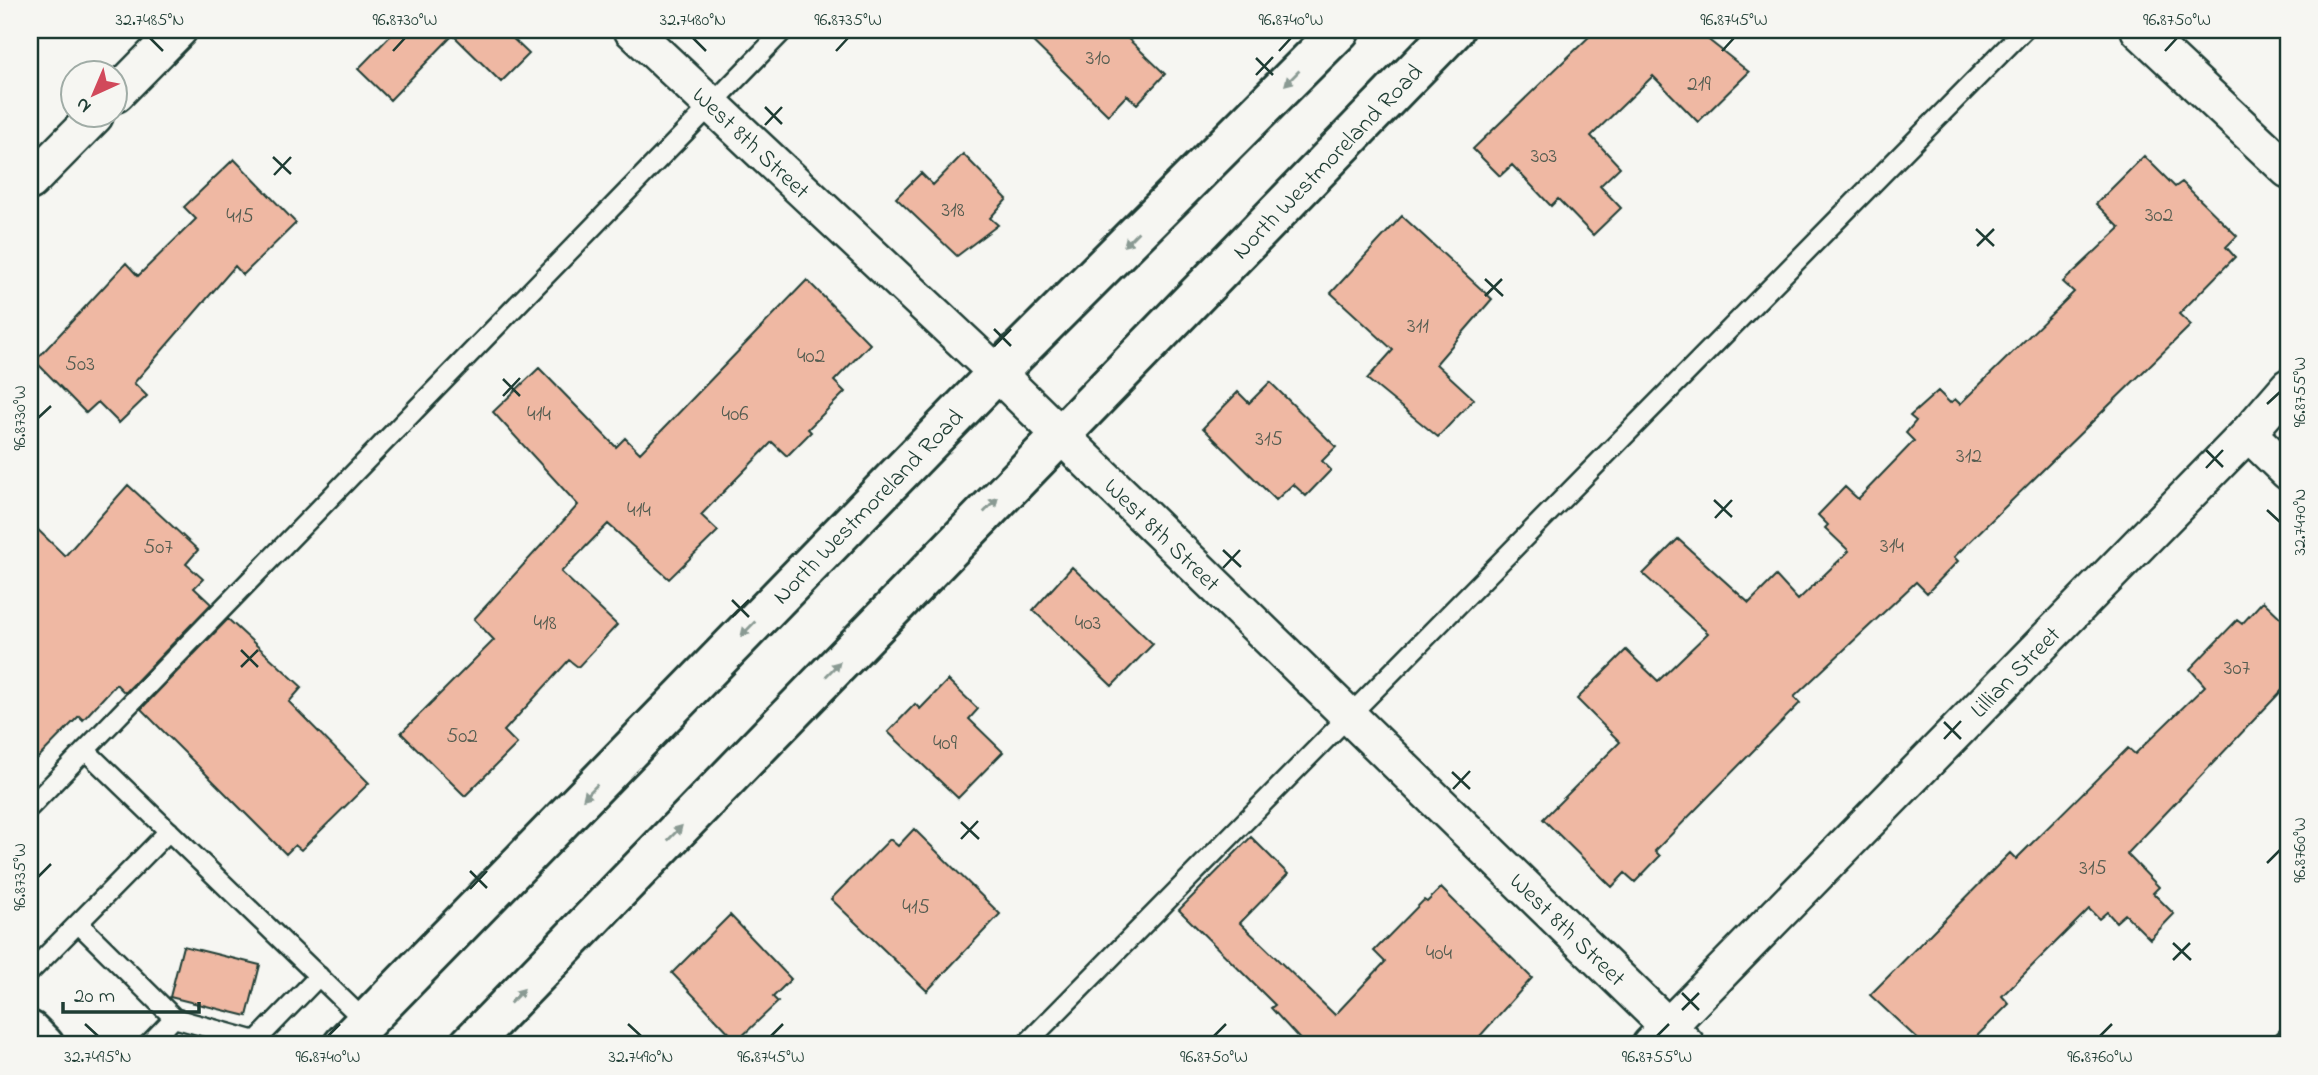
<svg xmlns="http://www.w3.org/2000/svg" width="2318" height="1075" font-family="'Indie Flower',sans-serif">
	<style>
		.building { fill: #efb8a3; stroke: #1f3d34; stroke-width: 2 }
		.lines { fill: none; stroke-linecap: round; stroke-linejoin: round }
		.lane-casing { stroke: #1f3d34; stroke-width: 23 }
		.street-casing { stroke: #1f3d34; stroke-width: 40 }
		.secondary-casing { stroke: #1f3d34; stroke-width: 44 }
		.lane { stroke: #f6f6f2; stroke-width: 18 }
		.street { stroke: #f6f6f2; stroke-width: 35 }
		.secondary { stroke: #f6f6f2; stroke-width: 38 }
		.oneway { fill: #8a9a93 }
		.ticks { fill: none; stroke: #1f3d34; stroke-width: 2.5 }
		.labels { text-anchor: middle; stroke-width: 5; stroke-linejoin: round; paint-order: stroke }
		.number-label { font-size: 21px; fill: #535c50 }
		.street-label { font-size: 24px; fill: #1f3d34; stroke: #f6f6f2 }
		.neatline { fill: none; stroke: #1f3d34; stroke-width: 2.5 }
		.ticks-label { font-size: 18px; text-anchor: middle; fill: #1f3d34 }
	</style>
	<rect width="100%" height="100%" fill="#f6f6f2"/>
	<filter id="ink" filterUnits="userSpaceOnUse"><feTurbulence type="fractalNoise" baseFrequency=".0143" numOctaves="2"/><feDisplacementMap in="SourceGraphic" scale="14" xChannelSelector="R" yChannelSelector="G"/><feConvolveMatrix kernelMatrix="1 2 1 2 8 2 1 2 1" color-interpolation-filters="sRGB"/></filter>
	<g filter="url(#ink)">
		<path class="building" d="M396,30H504L529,54L501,82L453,35L390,100L358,69Z
			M1021,30H1119L1165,74L1137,104L1127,95L1108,115Z
			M1596,30H1696L1749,72L1698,122L1653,76L1591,136L1620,167L1600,186L1621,208L1593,235L1558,199L1551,206L1512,165L1500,176L1473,149Z
			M963,154L1007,199L990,218L998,225L957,256L896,198L921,173L933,185Z
			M2144,156L2175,187L2182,182L2237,236L2226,247L2235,257L2179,314L2191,325L1954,557L1958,561L1927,593L1916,582L1794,697L1800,703L1655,851L1660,856L1635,882L1625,873L1612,887L1543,819L1620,742L1577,699L1626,650L1658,681L1708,633L1643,574L1678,539L1749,603L1776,576L1798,600L1849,551L1825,528L1828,525L1818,515L1845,487L1858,499L1914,441L1906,433L1916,421L1910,416L1938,391L1950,403L1955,399L1960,404L2074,292L2063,282L2120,228L2096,204Z
			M234,159L296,223L243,275L235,266L134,383L147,396L119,423L98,402L86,413L35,361L126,263L138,276L196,219L184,207Z
			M1402,216L1492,299L1436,364L1474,399L1438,437L1367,379L1393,350L1331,293Z
			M807,280L870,344L834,381L845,392L808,429L811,432L787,456L772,442L701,515L718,531L669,579L608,524L561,572L617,625L578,667L569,660L504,731L517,744L465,796L401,733L494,640L474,619L578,505L493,412L539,368L616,447L625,438L640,453Z
			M1270,382L1336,447L1322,461L1331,470L1306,496L1293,484L1276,500L1203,428L1238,392L1249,403Z
			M128,485L198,550L186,564L203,579L194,588L211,604L125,693L116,684L83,720L79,716L30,766V522L65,556Z
			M1072,567L1153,644L1112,686L1033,610Z
			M2263,601L2288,625V684L2127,854L2159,887L2153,893L2174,914L2150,939L2125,914L2116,922L2107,912L2099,919L2089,909L2002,996L2009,1004L1968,1045H1924L1870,995L2010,853L2016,859L2128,748L2135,754L2205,686L2190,669L2237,620L2242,624Z
			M228,619L302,687L289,702L369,783L301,850L295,845L286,854L141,709Z
			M948,680L978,709L969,719L1003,752L958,798L888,732L915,704L920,709Z
			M914,829L1000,914L927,991L831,899L890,839L898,846Z
			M1251,837L1288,874L1240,923L1335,1015L1385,962L1374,951L1424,900L1427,902L1441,888L1532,978L1472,1045H1305L1271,1008L1275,1005L1179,910Z
			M730,915L791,979L773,997L778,1002L737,1041L672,973Z
			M183,946L260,965L247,1016L170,997Z"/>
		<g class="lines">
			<defs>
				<path id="lane" d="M85,750L366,1022
					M30,807L784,30
					M79,924L174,1018
					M30,972L169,831
					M256,1041L319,976
					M148,1045L174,1018L256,1041L261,1045
					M1025,1045L2024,30
					M2280,1045L2288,1037"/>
				<g id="street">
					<path id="s1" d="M632,30L997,373L1687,1045"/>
					<path d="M2139,30L2288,170"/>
					<path d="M116,94L179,30"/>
					<path d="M30,182L95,116"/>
					<path d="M2248,433L2288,472"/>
					<path id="s2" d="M1650,1045L2248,433L2288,387"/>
				</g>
				<g id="secondary">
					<path d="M30,1031L44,1045"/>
					<path id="s3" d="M343,1045L997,373L1340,30"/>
					<path id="s4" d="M469,1045L1454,30"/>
				</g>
			</defs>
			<use href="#lane" class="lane-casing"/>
			<use href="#street" class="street-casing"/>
			<use href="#secondary" class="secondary-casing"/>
			<use href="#lane" class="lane"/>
			<use href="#street" class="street"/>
			<use href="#secondary" class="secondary"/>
		</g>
		<defs><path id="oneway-solid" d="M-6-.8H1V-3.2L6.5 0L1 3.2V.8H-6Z" transform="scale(1.75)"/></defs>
		<g class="oneway">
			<use href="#oneway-solid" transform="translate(1292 78) rotate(135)"/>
			<use href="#oneway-solid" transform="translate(1131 239) rotate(135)"/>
			<use href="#oneway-solid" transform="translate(991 505) rotate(-46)"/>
			<use href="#oneway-solid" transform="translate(748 629) rotate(134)"/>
			<use href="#oneway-solid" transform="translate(833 669) rotate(-46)"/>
			<use href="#oneway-solid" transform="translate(590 792) rotate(134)"/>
			<use href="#oneway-solid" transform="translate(675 833) rotate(-46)"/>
			<use href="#oneway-solid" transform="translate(517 996) rotate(-46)"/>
		</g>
	</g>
	<path class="ticks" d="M150,38L163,51M693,38L706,51M393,51L405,38M836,51L848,38M1279,51L1291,38M1722,51L1734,38M2165,51L2177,38M1256,58L1273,75M1256,75L1273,57M765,107L782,124M765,125L782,107M273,157L291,174M274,175L291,157M1976,229L1994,246M1977,246L1994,229M1485,279L1503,296M1485,296L1502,279M994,329L1011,346M994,346L1011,329M503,379L520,396M503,396L520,378M2267,404L2280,392M38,418L51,406M2206,450L2223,467M2206,468L2223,450M1714,500L1732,517M2267,510L2280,522M1715,518L1732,500M1223,550L1241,567M1223,568L1240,550M732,600L749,617M732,617L749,600M241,650L258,667M241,667L258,650M1944,722L1961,739M1944,739L1961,721M1452,772L1470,789M1453,789L1470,771M961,822L979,839M961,839L978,821M2267,863L2280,850M470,871L487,888M38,877L51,864M470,889L487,871M2173,943L2191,960M2173,960L2190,943M1682,993L1699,1010M1682,1010L1699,993M85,1024L98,1036M628,1024L641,1036M328,1036L340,1024M771,1036L783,1024M1214,1036L1226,1024M1657,1036L1669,1024M2100,1036L2112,1024"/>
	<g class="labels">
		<g class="number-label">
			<text x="1098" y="64">310</text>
			<text x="1699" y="90">219</text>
			<text x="1544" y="162">303</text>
			<text x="953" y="216">318</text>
			<text x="2159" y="221">302</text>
			<text x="240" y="222">415</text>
			<text x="1418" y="332">311</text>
			<text x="811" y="362">402</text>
			<text x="80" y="370">503</text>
			<text x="539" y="420">414</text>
			<text x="735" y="420">406</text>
			<text x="1269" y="445">315</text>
			<text x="1969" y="462">312</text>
			<text x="639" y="516">414</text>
			<text x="1892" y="552">314</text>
			<text x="158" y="553">507</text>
			<text x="545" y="629">418</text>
			<text x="1088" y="629">403</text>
			<text x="2237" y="674">307</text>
			<text x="462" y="742">502</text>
			<text x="945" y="749">409</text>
			<text x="2093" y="874">315</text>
			<text x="916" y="913">415</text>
			<text x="1439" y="959">404</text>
		</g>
		<g class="street-label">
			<text dy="8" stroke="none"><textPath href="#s1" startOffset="164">West 8th Street</textPath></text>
			<text dy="8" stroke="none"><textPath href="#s4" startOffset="1232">North Westmoreland Road</textPath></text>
			<text dy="8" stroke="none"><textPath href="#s3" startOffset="752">North Westmoreland Road</textPath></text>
			<text dy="8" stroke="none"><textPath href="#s1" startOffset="732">West 8th Street</textPath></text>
			<text dy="8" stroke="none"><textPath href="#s2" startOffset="522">Lillian Street</textPath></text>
			<text dy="8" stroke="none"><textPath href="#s1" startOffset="1298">West 8th Street</textPath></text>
		</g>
	</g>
	<rect width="2318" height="1075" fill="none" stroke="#f6f6f2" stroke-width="77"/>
	<g transform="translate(94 94) rotate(224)"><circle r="33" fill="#f6f6f2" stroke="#a0aca6" stroke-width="2"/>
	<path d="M0-5L12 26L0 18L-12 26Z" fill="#d1495b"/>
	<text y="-10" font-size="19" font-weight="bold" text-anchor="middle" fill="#1f3d34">N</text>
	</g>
	<path d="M63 1002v10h136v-10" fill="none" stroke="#1f3d34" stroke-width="3.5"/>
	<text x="74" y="1002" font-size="21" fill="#1f3d34" stroke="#f6f6f2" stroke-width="5" paint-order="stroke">20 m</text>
	<rect x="38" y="38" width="2242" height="998" class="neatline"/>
	<g class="ticks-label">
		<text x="150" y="25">32.7485°N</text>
		<text x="405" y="25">96.8730°W</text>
		<text x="693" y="25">32.7480°N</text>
		<text x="848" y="25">96.8735°W</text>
		<text x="1291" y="25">96.8740°W</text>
		<text x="1734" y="25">96.8745°W</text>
		<text x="2177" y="25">96.8750°W</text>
		<text transform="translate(2299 392) rotate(-90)" y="6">96.8755°W</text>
		<text transform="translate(19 418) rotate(-90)" y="6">96.8730°W</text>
		<text transform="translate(2299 522) rotate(-90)" y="6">32.7470°N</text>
		<text transform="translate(2299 850) rotate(-90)" y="6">96.8760°W</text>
		<text transform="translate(19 877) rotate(-90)" y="6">96.8735°W</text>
		<text x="98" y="1062">32.7495°N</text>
		<text x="328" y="1062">96.8740°W</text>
		<text x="641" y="1062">32.7490°N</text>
		<text x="771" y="1062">96.8745°W</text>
		<text x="1214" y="1062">96.8750°W</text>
		<text x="1657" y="1062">96.8755°W</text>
		<text x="2100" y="1062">96.8760°W</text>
	</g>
</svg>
